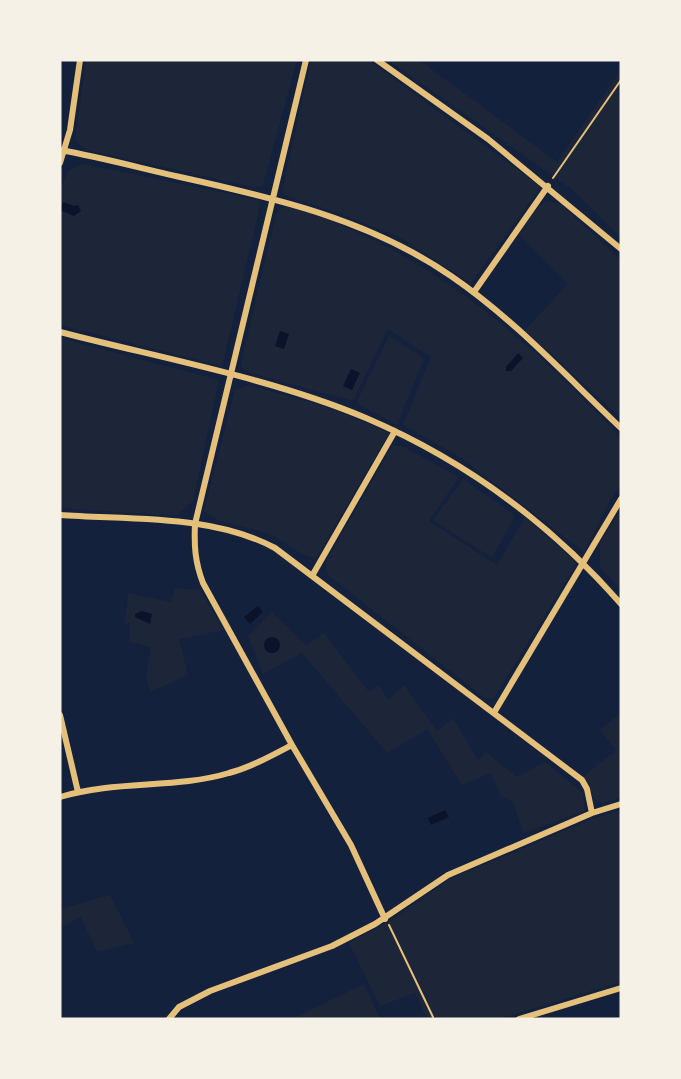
<svg xmlns="http://www.w3.org/2000/svg" width="681" height="1079" font-family="'Nunito Sans',sans-serif">
	<style>
		.green { fill: #1d2539 }
		.water { fill: #0b132b }
		.lines { fill: none; stroke-linecap: round; stroke-linejoin: round }
		.path { stroke: #e5c07b; stroke-width: 2 }
		.minor { stroke: #e5c07b; stroke-width: 6 }
	</style>
	<rect width="100%" height="100%" fill="#14213d"/>
	<path class="green" d="M86,60H297L263,185L254,187L86,150L75,140Z
		M311,60H368L541,187L471,283L399,237L339,213L287,196L282,192Z
		M388,60H419L557,162L621,70V238L573,190Z
		M83,164L258,200L260,206L222,366L60,325V190L68,171Z
		M548,201L560,204L621,260V418L525,330L568,284L518,234L538,207Z
		M287,206C421,245 528,338 621,438V487L611,498L584,552L460,457L403,425L431,357L388,329L353,401L250,373L243,369L241,362L276,215L280,208Z
		M389,336L424,358L397,425L356,403Z
		M60,338L219,380L193,501L176,516L60,508Z
		M249,385L323,406L390,432L316,558C296,555 285,540 266,533C246,525 221,526 204,511L235,390Z
		M393,445L404,447L459,477L429,521L497,565L525,517L577,563L494,698H485L328,575L325,563Z
		M463,479L515,515L492,558L433,520Z
		M621,509V591L600,567V543Z
		M175,588L200,590L224,630L179,639L188,675L150,692L146,676L151,647L129,642L130,623H125L128,593L171,602Z
		M272,612L306,645L324,633L369,692L379,684L388,700L404,685L437,731L453,718L478,760L486,752L517,777L545,762L583,793L585,811L523,833L513,802L501,796L491,773L462,785L427,729L387,753L302,653L263,674L248,636Z
		M621,712V797L604,803L595,800L583,777L616,750L600,730Z
		M621,810V982L499,1019H427L415,993L380,1006L349,943L390,921L450,879L592,819Z
		M110,895L134,943L97,952L81,917L60,928V909Z
		M364,984L380,1019H292Z"/>
	<path class="water" d="M63,202L74,206L78,205L81,211L74,216L60,210Z
		M280,331L289,334L284,349L275,346Z
		M518,353L523,358L511,371H506V367Z
		M351,369L360,373L352,390L343,386Z
		M258,606L263,612L250,624L244,617Z
		M142,611L152,614L150,624L135,617V614Z
		M264 645a8 8 0 1 1 16 0a8 8 0 1 1-16 0Z
		M445,810L449,817L431,825L428,818Z"/>
	<g class="lines">
		<path class="path" d="M553,178L621,80
			M389,925L433,1017"/>
		<path class="minor" d="M306,60L195,524C194,546 195,562 203,583L292,745L351,845L385,919
			M377,60L488,139L621,249
			M60,150C100,157 140,168 180,177C275,198 370,220 451,276C514,319 566,376 621,428
			M60,163L70,130L80,60
			M474,292L548,186
			M60,332C160,358 271,378 366,418C464,460 551,524 621,604
			M60,515C130,520 212,514 275,548L582,780L587,789L592,813
			M312,576L395,431
			M495,711L621,499
			M60,715L78,792
			M60,797C116,780 176,789 229,773C251,767 271,756 292,745
			M169,1019L179,1007L210,991L332,946L375,924L448,875L592,813L621,804
			M519,1019L621,988"/>
	</g>
	<rect width="681" height="1079" fill="none" stroke="#f6f1e7" stroke-width="123"/>
</svg>
